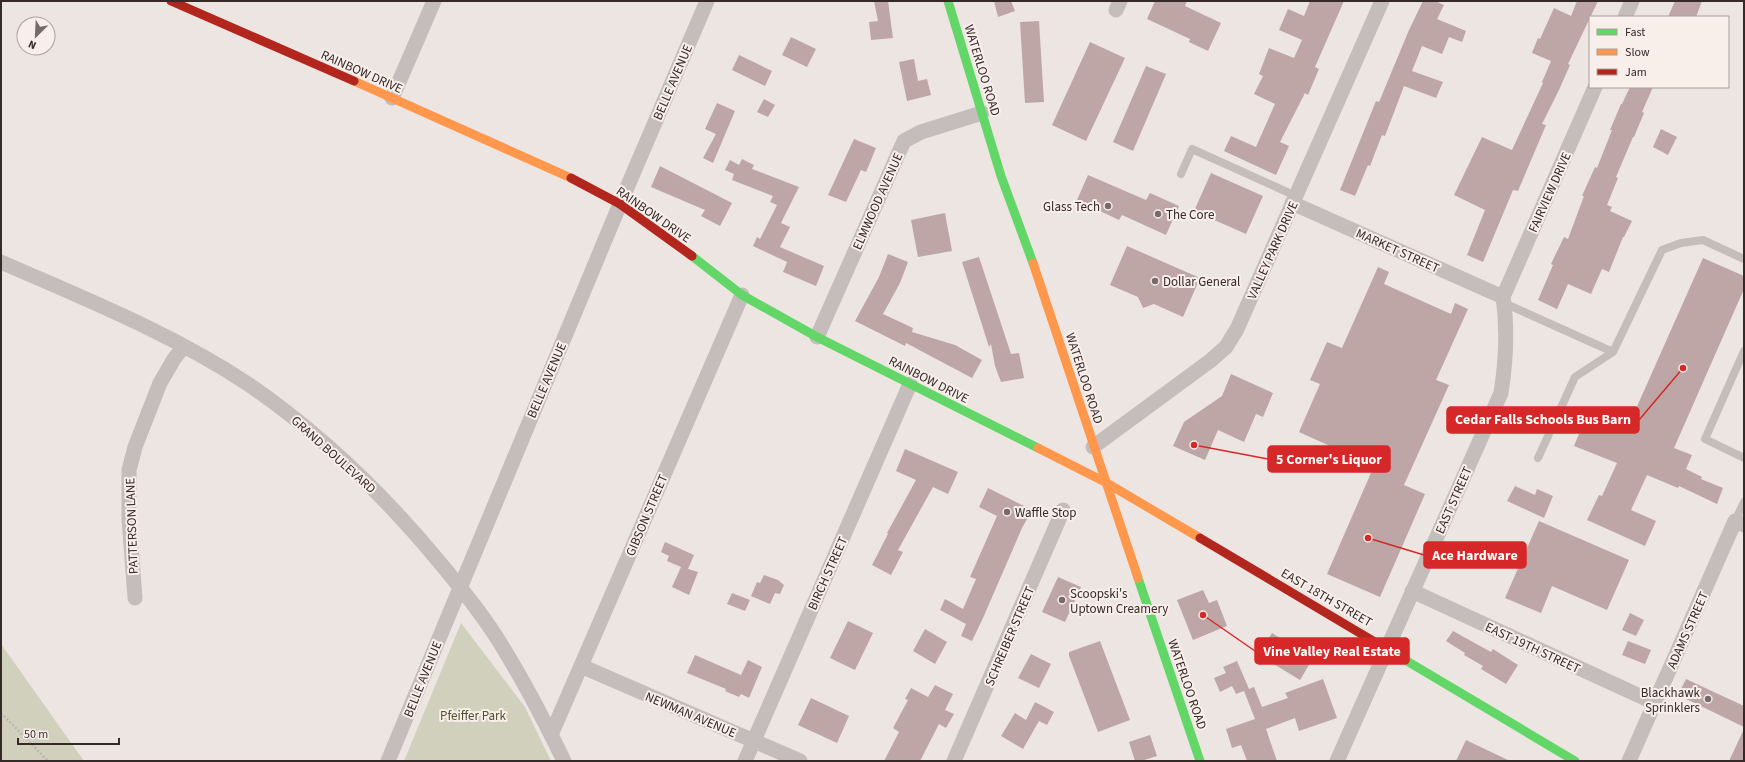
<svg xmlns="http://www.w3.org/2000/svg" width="1745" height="762" font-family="'Source Sans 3',sans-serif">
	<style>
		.green { fill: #d1d0bd }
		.building { fill: #bea6a6 }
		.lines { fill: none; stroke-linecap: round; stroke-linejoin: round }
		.path { stroke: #beb5b3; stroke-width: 2.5; stroke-dasharray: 2 2; stroke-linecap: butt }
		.lane { stroke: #c5bdbb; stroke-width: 8 }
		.street { stroke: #c5bdbb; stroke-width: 15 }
		.fast { stroke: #63d668; stroke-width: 9 }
		.slow { stroke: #ff974d; stroke-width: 9 }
		.jam { stroke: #b3261e; stroke-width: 9 }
		.poi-dot { fill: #766b6a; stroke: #f8eeea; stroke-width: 1.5 }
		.labels { text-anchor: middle; stroke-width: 4; stroke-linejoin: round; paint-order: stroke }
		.street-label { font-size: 13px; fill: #362a29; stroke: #f8eeea }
		.poi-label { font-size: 13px; fill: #362a29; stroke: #f8eeea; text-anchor: start }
		.park-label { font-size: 13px; fill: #4e512f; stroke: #f8eeea }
		.leader { fill: none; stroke: #d62828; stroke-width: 1.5 }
		.callout-dot { fill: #d62828; stroke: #f8eeea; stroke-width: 1.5 }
		.callout { fill: #d62828; stroke: #d62828; stroke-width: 1.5 }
		.callout-label { font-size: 14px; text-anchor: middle; font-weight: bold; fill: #fff }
	</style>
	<rect width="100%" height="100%" fill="#ece5e2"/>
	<path class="green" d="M461,623L525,707L551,761H404Z
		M1,644L84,761H1Z"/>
	<path class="building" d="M874,1H888L893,38L871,40L869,22L878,21Z
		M994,1H1011L1015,11L998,17Z
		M1155,1H1187L1185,6L1221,23L1208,51L1189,42L1190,39L1147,19Z
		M1310,1H1344L1315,67L1319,69L1308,95L1305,93L1280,142L1289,146L1276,175L1224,151L1231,136L1256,147L1275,104L1254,94L1263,76L1259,74L1269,48L1294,58L1302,40L1279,30L1288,9L1304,16Z
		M1423,1H1435L1444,5L1437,19L1466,31L1462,42L1449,37L1442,54L1422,46L1412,71L1443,82L1436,98L1404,86L1385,136L1382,135L1370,166L1368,165L1355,196L1340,190L1376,101L1379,102L1409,30Z
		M1577,1H1598L1568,64L1570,65L1559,90L1542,124L1546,125L1518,191L1513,190L1483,262L1467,255L1485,210L1454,195L1482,137L1512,150L1543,83L1542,82L1551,61L1532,53L1538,38L1540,39L1554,8L1571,16Z
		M1675,1H1702L1696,17H1668Z
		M1039,21L1044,102L1025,103L1020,22Z
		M791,37L816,49L807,67L782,55Z
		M1090,42L1125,58L1086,141L1052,125Z
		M739,55L772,71L765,86L732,70Z
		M914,59L918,81L927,79L931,95L907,101L899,62Z
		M1146,66L1166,74L1133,151L1113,142Z
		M1630,87H1653L1642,112L1644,113L1634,137H1633L1616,177L1618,178L1607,205L1612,207L1610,211L1632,221L1624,237H1623L1609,272L1602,269L1591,294L1568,284L1557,309L1538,300L1553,265L1551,264L1564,237L1568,239L1584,196H1582L1595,167L1597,168L1612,130H1610L1621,104H1622Z
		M764,99L775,105L768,117L757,112Z
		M717,103L735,111L713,163L703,158L716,134L705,129Z
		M1661,129L1677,137L1668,155L1653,147Z
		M854,139L876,148L866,172L861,170L846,202L828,195Z
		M742,159L754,165L752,169L799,187L781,223L790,227L780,247L824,266L816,286L783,272L787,262L753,246L757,237L760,239L777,205L770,202L773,196L732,180L734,174L725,170L730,160L739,165Z
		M660,166L732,203L720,226L701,216L705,210L651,187Z
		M1211,173L1263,196L1246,234L1194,211Z
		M1088,175L1146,200L1150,193L1179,206L1166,235L1122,215L1119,220L1077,200Z
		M945,213L952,251L918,257L911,220Z
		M1127,246L1200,278L1183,317L1154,304L1143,308L1138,297L1110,285Z
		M888,254L908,262L900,283L883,314L913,328L912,332L955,345L982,360L972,378L906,343L905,346L855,321L879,277Z
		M979,257L1011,354L1019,353L1024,378L1001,382L995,366L991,344L989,347L962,262Z
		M1703,258L1744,276V289L1674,448L1692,455L1686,469L1702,477L1701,479L1723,488L1717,504L1679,486L1678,488L1647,475L1631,510L1656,521L1645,546L1587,520L1599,495L1602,496L1617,463L1574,446L1588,412L1627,429Z
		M1378,267L1389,272L1384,284L1451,314L1455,303L1468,309L1436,380L1449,385L1404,485L1425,494L1380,597L1327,574L1374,466L1299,432L1320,384L1310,380L1327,342L1342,348Z
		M1231,374L1273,393L1263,417L1256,414L1244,442L1218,430L1205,460L1173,446L1184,422L1222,396Z
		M905,449L958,472L948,494L933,487L898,550L903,552L891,575L872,565L888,534L887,533L916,480L896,471Z
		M1515,486L1535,495L1537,489L1553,496L1544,518L1507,501Z
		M988,488L1032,510L1022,528L983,618L972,641L961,636L966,624L940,610L945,599L963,609L976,579L970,577L997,516L979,507Z
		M1539,521L1629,560L1607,610L1552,586L1541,613L1505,598Z
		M665,542L694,555L688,569L698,572L689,595L672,587L681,567L667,561L669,556L661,552Z
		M764,575L778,580L784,585L780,594L775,593L770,604L751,596L757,582L760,583Z
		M1058,577L1081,587L1065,622L1042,612Z
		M1203,590L1209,603L1217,600L1227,626L1193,640L1177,600Z
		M732,593L750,600L745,611L727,604Z
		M1630,613L1644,620L1636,636L1622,630Z
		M848,621L873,633L855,670L830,658Z
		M925,629L947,642L935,664L913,651Z
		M1453,631L1491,652L1493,649L1518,665L1506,684L1481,669L1483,666L1464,655L1465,653L1446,641Z
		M1272,633L1313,658L1300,680L1259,655Z
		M1100,641L1130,720L1098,732L1069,656V652Z
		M1628,641L1651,650L1645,664L1622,655Z
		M1031,654L1051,664L1039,688L1018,678Z
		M695,655L741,675L748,660L762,667L749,698L741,694L739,697L725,691L726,689L687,673Z
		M1237,661L1249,689L1254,687L1262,707L1288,698L1285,693L1323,679L1337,718L1299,731L1295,718L1266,729L1277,761H1247L1241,745L1232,748L1226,729L1255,719L1244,691L1236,694L1232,686L1220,692L1214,678L1226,673L1223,667Z
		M1686,679L1744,706V727L1678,695Z
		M935,685L953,694L945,710L954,714L946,728L939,724L920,761H884L899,732L893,728L908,700L905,699L911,688L928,697Z
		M811,698L849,716L837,743L798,725Z
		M1035,702L1054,712L1047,725L1039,721L1023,749L1001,736L1015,713L1026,720Z
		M1744,729V761H1729Z
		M1150,735L1157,756L1141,761H1135L1129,742Z
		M1466,740L1510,761H1456Z"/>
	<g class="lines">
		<path class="path" d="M1,713L48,761"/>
		<path class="lane" d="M1181,174L1192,149L1296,196
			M1504,303L1613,352L1662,250L1681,243L1703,240L1744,259
			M1744,351L1705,439L1744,458
			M1538,458L1575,377L1613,352
			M1735,521L1744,502"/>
		<path class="street" d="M1116,10L1120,1
			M1625,17L1632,1
			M392,98L434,1
			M1292,203L1503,297
			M1,262C85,299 171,333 248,384C321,434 385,496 441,564C464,592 487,620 505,651C527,687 546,724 564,761
			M1503,297L1595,87
			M817,337L904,141L921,132L982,113
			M1093,447L1210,361L1226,347L1237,329L1382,1
			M1412,591L1655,703
			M135,598L129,519V470L135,447L160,383L174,359L184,346
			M581,666L800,761
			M551,735L742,295
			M388,761L620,204L707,1
			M745,761L910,384
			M954,761L1063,510
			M1337,761L1501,393C1506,361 1508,330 1503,297
			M1629,761L1735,521L1744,525"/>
		<path class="fast" d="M948,1L1001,176L1033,263
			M692,256L742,295L817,337L1038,448
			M1138,578L1200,761
			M1385,648L1575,761"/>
		<path class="slow" d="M354,81L571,178
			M1033,263L1138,578
			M1038,448L1105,482L1200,538"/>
		<path class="jam" d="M171,1L354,81
			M571,178L620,204L692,256
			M1200,538L1385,648"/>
	</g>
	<g class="poi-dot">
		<circle cx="1108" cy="206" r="4"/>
		<circle cx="1158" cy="214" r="4"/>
		<circle cx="1155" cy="281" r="4"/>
		<circle cx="1007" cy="512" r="4"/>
		<circle cx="1062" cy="600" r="4"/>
		<circle cx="1708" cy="699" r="4"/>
	</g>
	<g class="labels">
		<g class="street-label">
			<text transform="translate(983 70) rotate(73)" y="5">WATERLOO ROAD</text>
			<text transform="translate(362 71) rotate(24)" y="5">RAINBOW DRIVE</text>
			<text transform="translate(672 82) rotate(-67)" y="5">BELLE AVENUE</text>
			<text transform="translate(1549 192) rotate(-66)" y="5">FAIRVIEW DRIVE</text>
			<text transform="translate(877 201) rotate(-66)" y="5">ELMWOOD AVENUE</text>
			<text transform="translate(654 214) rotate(35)" y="5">RAINBOW DRIVE</text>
			<text transform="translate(1272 250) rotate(-66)" y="5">VALLEY PARK DRIVE</text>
			<text transform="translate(1398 250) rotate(24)" y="5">MARKET STREET</text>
			<text transform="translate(1085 378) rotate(72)" y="5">WATERLOO ROAD</text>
			<text transform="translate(929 379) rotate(27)" y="5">RAINBOW DRIVE</text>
			<text transform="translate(546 380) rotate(-67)" y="5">BELLE AVENUE</text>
			<text transform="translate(334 454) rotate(42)" y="5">GRAND BOULEVARD</text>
			<text transform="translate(1453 500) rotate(-66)" y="5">EAST STREET</text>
			<text transform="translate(646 515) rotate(-67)" y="5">GIBSON STREET</text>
			<text transform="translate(131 526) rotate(-92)" y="5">PATTERSON LANE</text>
			<text transform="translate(827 573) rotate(-66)" y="5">BIRCH STREET</text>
			<text transform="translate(1327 597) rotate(30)" y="5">EAST 18TH STREET</text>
			<text transform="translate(1687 630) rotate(-66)" y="5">ADAMS STREET</text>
			<text transform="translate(1009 636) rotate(-67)" y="5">SCHREIBER STREET</text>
			<text transform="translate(1533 647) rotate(25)" y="5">EAST 19TH STREET</text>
			<text transform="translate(422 679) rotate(-68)" y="5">BELLE AVENUE</text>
			<text transform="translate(1188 684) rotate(71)" y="5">WATERLOO ROAD</text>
			<text transform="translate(691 714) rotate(23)" y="5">NEWMAN AVENUE</text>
		</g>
		<g class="poi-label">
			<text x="1100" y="211" text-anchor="end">Glass Tech</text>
			<text x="1166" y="219">The Core</text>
			<text x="1163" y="286">Dollar General</text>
			<text x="1015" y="517">Waffle Stop</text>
			<text x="1070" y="598">Scoopski's<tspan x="1070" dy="15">Uptown Creamery</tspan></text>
			<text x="1700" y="697" text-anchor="end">Blackhawk<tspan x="1700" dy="15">Sprinklers</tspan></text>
		</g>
		<g class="park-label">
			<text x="473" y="720">Pfeiffer Park</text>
		</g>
	</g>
	<path class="leader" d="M1683 368L1639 420M1194 445L1268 459M1368 538L1424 555M1203 615L1255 651"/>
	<g class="callout-dot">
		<circle cx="1683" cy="368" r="4"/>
		<circle cx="1194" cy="445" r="4"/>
		<circle cx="1368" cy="538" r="4"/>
		<circle cx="1203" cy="615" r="4"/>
	</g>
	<g class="callout">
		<rect x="1447" y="407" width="192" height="26" rx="4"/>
		<rect x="1268" y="446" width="122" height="26" rx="4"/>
		<rect x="1424" y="542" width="102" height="26" rx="4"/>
		<rect x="1255" y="638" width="154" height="26" rx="4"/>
	</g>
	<g class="callout-label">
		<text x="1543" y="424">Cedar Falls Schools Bus Barn</text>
		<text x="1329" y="464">5 Corner's Liquor</text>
		<text x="1475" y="560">Ace Hardware</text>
		<text x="1332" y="656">Vine Valley Real Estate</text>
	</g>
	<rect width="1745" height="762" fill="none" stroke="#362a29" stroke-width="4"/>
	<rect x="1589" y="16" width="140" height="72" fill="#f8eeea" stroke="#aaa09d"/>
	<rect x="1597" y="29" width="20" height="6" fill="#63d668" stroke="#aaa09d"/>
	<text x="1625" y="36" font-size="12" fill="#362a29">Fast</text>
	<rect x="1597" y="49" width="20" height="6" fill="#ff974d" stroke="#aaa09d"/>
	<text x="1625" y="56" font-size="12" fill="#362a29">Slow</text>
	<rect x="1597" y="69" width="20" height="6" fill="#b3261e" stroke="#aaa09d"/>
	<text x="1625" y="76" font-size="12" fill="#362a29">Jam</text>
	<g transform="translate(36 36) rotate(204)"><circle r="19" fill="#f8eeea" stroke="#aaa09d"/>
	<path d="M0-3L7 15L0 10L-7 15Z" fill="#766b6a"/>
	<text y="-6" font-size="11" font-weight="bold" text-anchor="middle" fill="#362a29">N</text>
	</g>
	<path d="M18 738v6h101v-6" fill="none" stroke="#362a29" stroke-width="2"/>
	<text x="24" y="738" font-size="12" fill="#362a29" stroke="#f8eeea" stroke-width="3" paint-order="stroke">50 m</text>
</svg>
